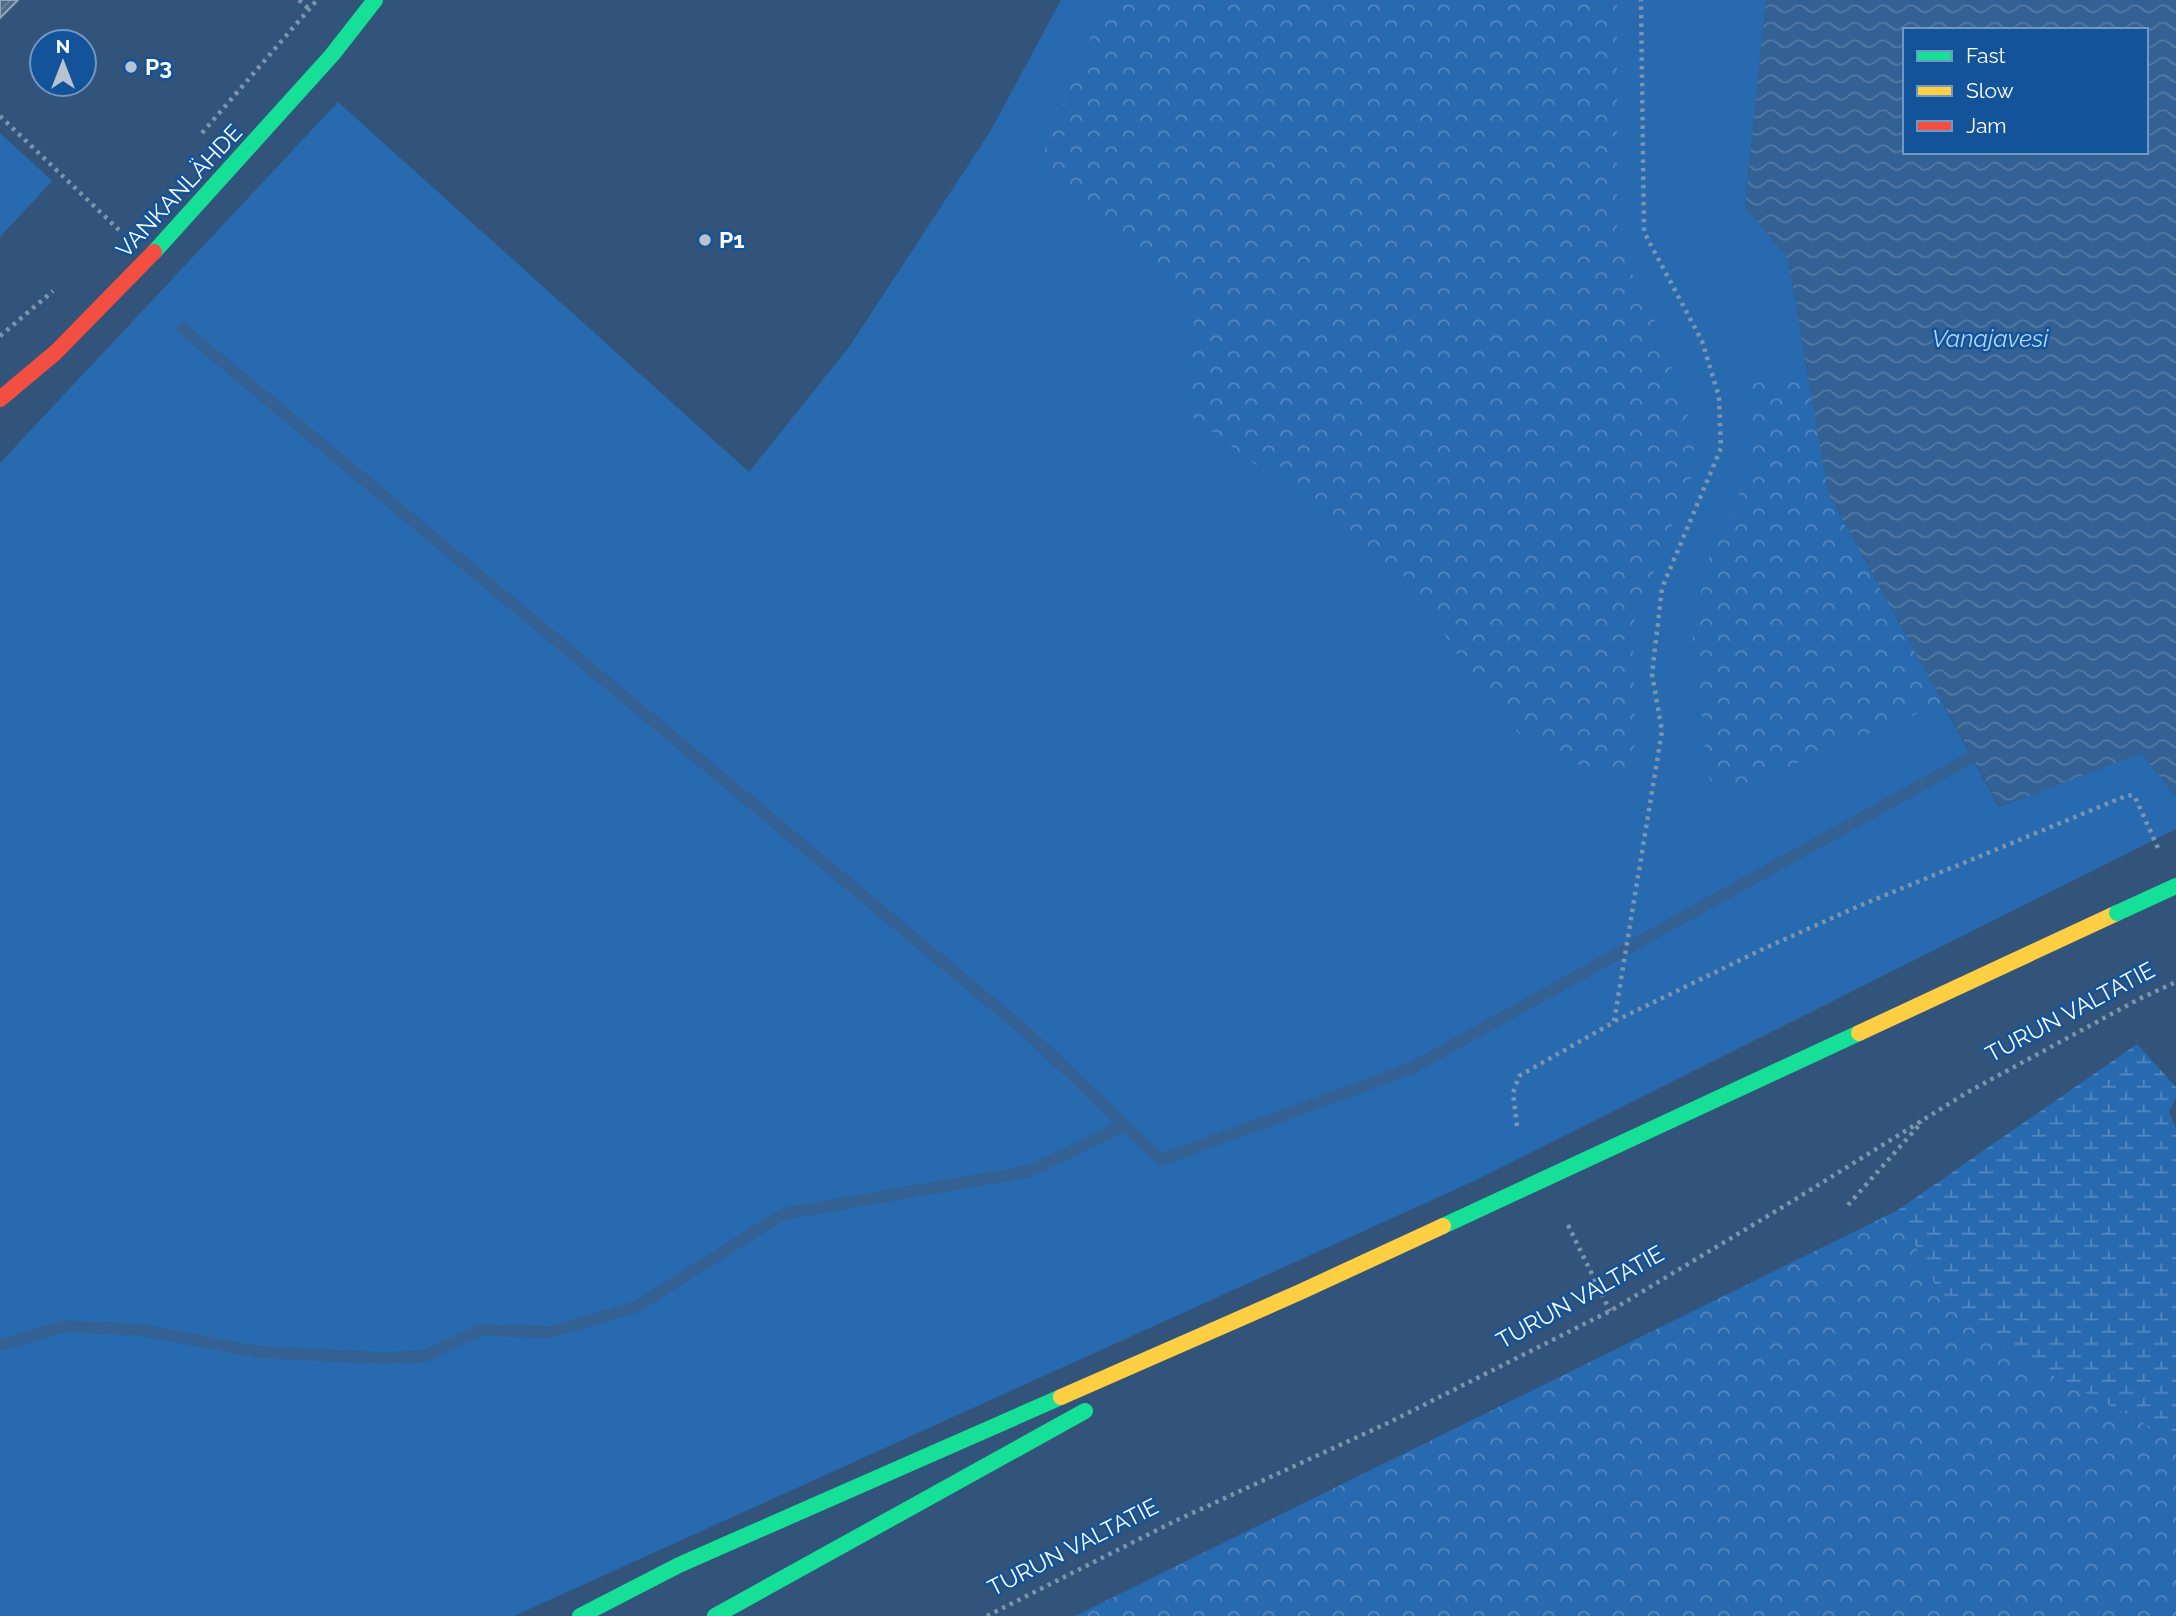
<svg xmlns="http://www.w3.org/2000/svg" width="2176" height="1616" font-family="Raleway,sans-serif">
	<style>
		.grass { fill: #286ab0 }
		.forest { fill: url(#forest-crowns) }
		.wetland { fill: url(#wetland-marsh) }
		.water { fill: url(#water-waves); fill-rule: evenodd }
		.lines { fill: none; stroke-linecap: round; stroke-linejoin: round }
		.stream { stroke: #346194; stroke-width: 12 }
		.building { fill: url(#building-hatch); stroke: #91a4ba; stroke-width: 2 }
		.path { stroke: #7d94ad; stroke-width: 4.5; stroke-dasharray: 3.5 5; stroke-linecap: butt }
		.fast { stroke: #16e098; stroke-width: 16 }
		.slow { stroke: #ffcf43; stroke-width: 16 }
		.jam { stroke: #f24e42; stroke-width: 16 }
		.fast-bridge { stroke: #16e098; stroke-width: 16 }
		.poi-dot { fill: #b7c3d1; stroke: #13539a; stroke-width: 2.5 }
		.labels { text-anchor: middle; stroke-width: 5; stroke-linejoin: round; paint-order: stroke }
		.poi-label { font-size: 23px; font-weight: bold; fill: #fff; stroke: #13539a; text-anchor: start }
		.street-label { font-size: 23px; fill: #fff; stroke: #13539a }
		.water-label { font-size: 24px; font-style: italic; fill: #b3d6fa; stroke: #13539a }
	</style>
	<defs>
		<pattern id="forest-crowns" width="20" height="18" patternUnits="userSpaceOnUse" patternTransform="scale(1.75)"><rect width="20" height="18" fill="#286ab0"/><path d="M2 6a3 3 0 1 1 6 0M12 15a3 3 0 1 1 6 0" fill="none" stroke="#5388c0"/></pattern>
		<pattern id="wetland-marsh" width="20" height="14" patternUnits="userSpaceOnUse" patternTransform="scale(1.75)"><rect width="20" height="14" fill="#286ab0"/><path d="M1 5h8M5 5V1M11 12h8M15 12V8" fill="none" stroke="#5388c0"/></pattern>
		<pattern id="water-waves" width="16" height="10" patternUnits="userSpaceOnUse" patternTransform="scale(1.75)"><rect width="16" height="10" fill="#346194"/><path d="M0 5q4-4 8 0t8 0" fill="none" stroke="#5279a4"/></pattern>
		<pattern id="building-hatch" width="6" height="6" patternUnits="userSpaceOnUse" patternTransform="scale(1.75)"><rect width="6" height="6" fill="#4f6b8a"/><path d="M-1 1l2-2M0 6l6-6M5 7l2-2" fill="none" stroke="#69819c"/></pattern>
	</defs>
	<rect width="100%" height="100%" fill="#32547b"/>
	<path class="grass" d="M1061,0H1766L1745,206L1788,259L1828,493L1999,807L2141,753L2176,797V829L1474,1181L514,1616H0V463L338,102L749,472L849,347L990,132Z
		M0,133L52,181L0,237Z"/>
	<path class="forest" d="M1106,0H1617V244L1652,312L1694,432L1693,474L1633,624L1635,741L1630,777L1567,762L1520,735L1465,666L1410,581L1187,413L1196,297L1037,168Z
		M1808,378L1828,493L1943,703L1737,788L1718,790L1706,774L1704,732L1692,632L1710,552L1750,472V398L1754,381Z
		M1898,1210L1938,1291L1997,1346L2176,1440V1616H1075Z"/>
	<path class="wetland" d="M2137,1044L2176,1087V1098L2169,1112L2176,1129V1440L1997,1346L1938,1291L1898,1210Z"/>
	<path class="water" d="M1766,0H2176V797L2141,753L2000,807L1828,493L1788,259L1745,206ZM1905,30H2146V152H1905Z"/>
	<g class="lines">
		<path class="stream" d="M183,329L1030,1035L1161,1160L1410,1069L1972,757
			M0,1345L65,1326L142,1330L258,1352L384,1358L425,1356L481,1330L550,1332L636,1307L783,1214L1030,1171L1124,1125"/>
	</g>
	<path class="building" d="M0,0H18L0,18Z"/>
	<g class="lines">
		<path class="path" d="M299,0L309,9
			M0,116L119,230
			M202,133L317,0
			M0,336L53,291
			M1615,1021L1763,949L1859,906L2126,796L2132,795L2135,797L2158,848
			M1517,1126L1513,1093L1519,1076L1614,1022L1662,731L1652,674L1662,588L1721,448L1719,397L1702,341L1644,232L1641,0
			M1848,1205L1922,1122
			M1568,1225L1610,1311
			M987,1616L1175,1521L1390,1422L1610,1311L1786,1205L1968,1092L2139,999L2176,982"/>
		<path class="fast" d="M154,252L332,55L375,0
			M1443,1226L1859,1033
			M580,1616L679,1565L1061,1397
			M715,1616L1085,1411"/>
		<path class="slow" d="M1859,1033L2117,913
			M1061,1397L1298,1293L1443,1226"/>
		<path class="jam" d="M0,399L56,352L154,252"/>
		<path class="fast-bridge" d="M2117,913L2176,886"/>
	</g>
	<g class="poi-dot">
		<circle cx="131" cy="67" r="7"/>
		<circle cx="705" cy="240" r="7"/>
	</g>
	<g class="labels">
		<g class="poi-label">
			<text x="145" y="75">P3</text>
			<text x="719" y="248">P1</text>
		</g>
		<g class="street-label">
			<text transform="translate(179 191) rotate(-47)" y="8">VANKANLÄHDE</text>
			<text transform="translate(2070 1012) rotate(-28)" y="8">TURUN VALTATIE</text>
			<text transform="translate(1580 1297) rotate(-29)" y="8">TURUN VALTATIE</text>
			<text transform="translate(1073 1547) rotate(-27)" y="8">TURUN VALTATIE</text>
		</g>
		<g class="water-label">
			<text x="1990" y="347">Vanajavesi</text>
		</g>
	</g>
	<rect x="1903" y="28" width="245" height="126" fill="#13539a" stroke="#7198c2" stroke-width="2"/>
	<rect x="1917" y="51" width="35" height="10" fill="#16e098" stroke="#7198c2" stroke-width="2"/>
	<text x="1966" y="63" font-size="21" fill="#ffffff">Fast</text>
	<rect x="1917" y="86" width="35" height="10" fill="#ffcf43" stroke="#7198c2" stroke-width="2"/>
	<text x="1966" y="98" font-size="21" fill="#ffffff">Slow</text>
	<rect x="1917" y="121" width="35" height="10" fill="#f24e42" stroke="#7198c2" stroke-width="2"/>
	<text x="1966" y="133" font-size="21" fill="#ffffff">Jam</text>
	<g transform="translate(63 63)"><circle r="33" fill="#13539a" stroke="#7198c2" stroke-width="2"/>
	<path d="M0-5L12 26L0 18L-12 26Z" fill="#b7c3d1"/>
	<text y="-10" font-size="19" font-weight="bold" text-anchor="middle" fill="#ffffff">N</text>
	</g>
</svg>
